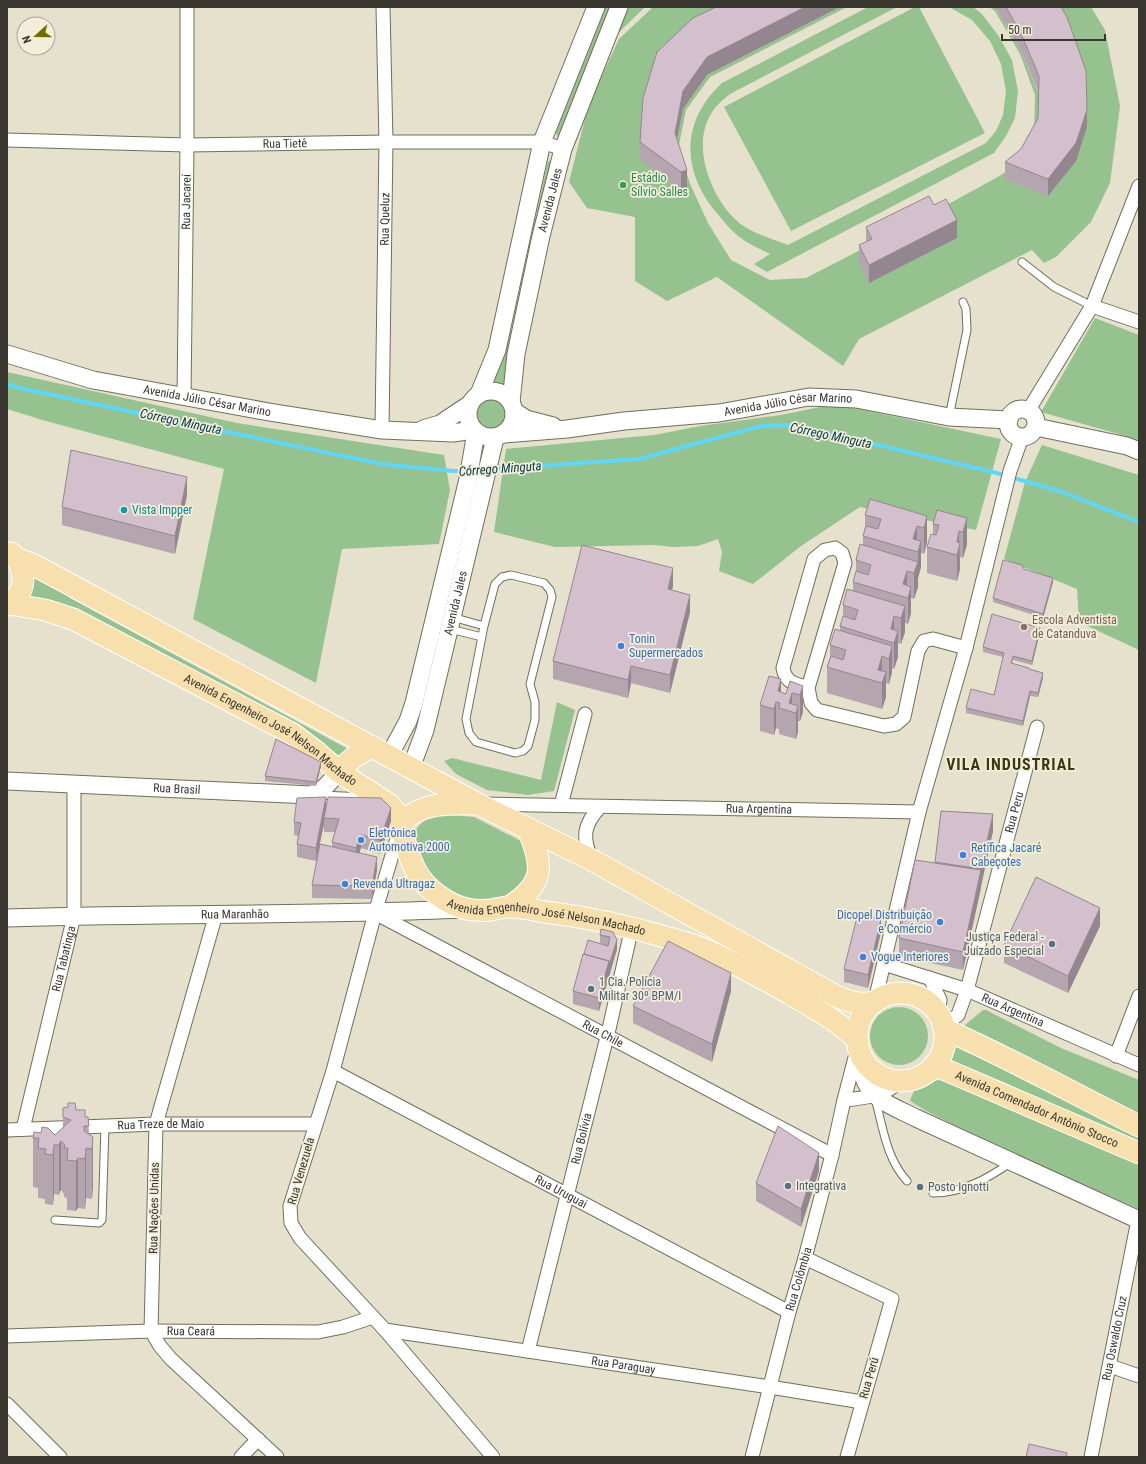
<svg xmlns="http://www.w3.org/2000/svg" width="1146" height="1464" font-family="'Roboto Condensed',sans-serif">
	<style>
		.green { fill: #96c28f }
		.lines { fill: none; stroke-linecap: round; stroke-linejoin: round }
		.stream { stroke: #60d7f8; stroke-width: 4 }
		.service-casing { stroke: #716e5c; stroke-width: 9 }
		.minor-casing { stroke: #716e5c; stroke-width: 15 }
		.tertiary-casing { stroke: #716e5c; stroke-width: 19 }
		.primary-casing { stroke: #fff; stroke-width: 23 }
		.service { stroke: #fff; stroke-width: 7 }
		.minor { stroke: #fff; stroke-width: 13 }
		.tertiary { stroke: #fff; stroke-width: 17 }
		.primary { stroke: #f8e0ae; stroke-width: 21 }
		.wall { fill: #b5a5af }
		.shaded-wall { fill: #94868f }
		.building { fill: #d3c0cc; stroke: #94868f }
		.leisure-dot { fill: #2e9e5b; stroke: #f2eeda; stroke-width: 1.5 }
		.culture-dot { fill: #0f9aa8; stroke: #f2eeda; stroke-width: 1.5 }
		.education-dot { fill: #8d6e63; stroke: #f2eeda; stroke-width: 1.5 }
		.shop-dot { fill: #3f7fe0; stroke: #f2eeda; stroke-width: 1.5 }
		.service-dot { fill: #5c6f8a; stroke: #f2eeda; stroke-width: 1.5 }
		.labels { text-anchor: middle; stroke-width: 3.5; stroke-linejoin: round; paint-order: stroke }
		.street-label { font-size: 12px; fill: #38362f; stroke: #f2eeda }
		.leisure-label { font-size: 12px; fill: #27864d; stroke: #f2eeda; text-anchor: start }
		.culture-label { font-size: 12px; fill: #0d838f; stroke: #f2eeda; text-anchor: start }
		.education-label { font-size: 12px; fill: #785e54; stroke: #f2eeda; text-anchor: start }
		.shop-label { font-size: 12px; fill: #366cbe; stroke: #f2eeda; text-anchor: start }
		.service-label { font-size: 12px; fill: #4e5e75; stroke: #f2eeda; text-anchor: start }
		.water-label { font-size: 13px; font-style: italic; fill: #013a48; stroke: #f2eeda }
		.district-label { font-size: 16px; font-weight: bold; letter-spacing: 1px; fill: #3c380d; stroke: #f2eeda }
	</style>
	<rect width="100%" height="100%" fill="#e5e1cd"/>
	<path class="green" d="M604,7H612L569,108L561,135L559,137L557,136L555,130Z
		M625,7H645L611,40Z
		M653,7H751L693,36L675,150L683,109L707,75L840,7H847L710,77L686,110L678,150L691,186L708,223L731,260L770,280L806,278L932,213L996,178L1018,164L1034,135L1035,95L1020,54L995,11L989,7H994L997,10L1022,53L1039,94L1048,196L1050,7H1091L1105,30L1120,106L1110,183L1091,222L1056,257L1044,263L1032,250L859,339L843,366L717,277L667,301L635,281V217L587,208L569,182L589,103L619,39Z
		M868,7H897L730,94C723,100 715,106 711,114C691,146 711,197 736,220C750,233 770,238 788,245L986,143L996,131L1003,115L1006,91L1001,64L990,41L972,20L949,7H973L982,14L998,35L1012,60L1018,91L1015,118L1006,136L994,153L767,272L754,264L770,254C762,250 753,246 745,241C736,235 728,227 721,218C682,176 678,124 722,83Z
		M915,7H919L985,133L791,231L724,107Z
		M548,161H552L506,388L489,383L509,341Z
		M1095,318L1139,335V441L1129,437L1041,412Z
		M7,372L237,423L444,455L450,490L439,544L342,549L316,683L193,619L224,469L46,421L7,409Z
		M477 413a15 15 0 1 1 30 0a15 15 0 1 1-30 0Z
		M835,404L1001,439L976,530L860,507L801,546L753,584L719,571L722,552L718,539L698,546L673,547L655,545L555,547L494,532L506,449L654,435L700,426L781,415Z
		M1042,445L1139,475V650L1079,622L1077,589L1004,559L1025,482Z
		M32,573L72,599L348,749L342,757L65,611L25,602Z
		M557,702L575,710L554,791L528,795L487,790L456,774L444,761L452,758L541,780Z
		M451,815L474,817L521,841L531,854L533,870L520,895L468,906L419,869L413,834C424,817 431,816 451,815Z
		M870 1036a29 29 0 1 1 58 0a29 29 0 1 1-58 0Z
		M983,1010H986L1061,1048L1139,1080V1114L1052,1074L966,1030L965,1025Z
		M958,1040L1139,1134V1142L947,1062Z
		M942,1080L1139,1161V1209L1007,1151L928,1112L910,1101C916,1082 925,1081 942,1080Z"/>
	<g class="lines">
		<path class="stream" d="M7,384L20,388L184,423L382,464L453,471H466
			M492,469L639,459L761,426L787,425L810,429L993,472L1062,492L1139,522"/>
		<defs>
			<path id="service" d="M1022,262L1054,287L1092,306
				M949,417L967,330L966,309L963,302
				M511,575L544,583L550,590L552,597L530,684L535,702V720L528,746L523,751L515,753L476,742L469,733L466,719L484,626L495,584L502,577Z
				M452,617L484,626
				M450,629L482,637
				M319,795L367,797
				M875,1098C883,1127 886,1158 907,1181
				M933,1193C962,1193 987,1179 1010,1163
				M55,1220L99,1223L102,1220L105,1126"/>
			<g id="minor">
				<path id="s1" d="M7,140L187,145L386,142H542L563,149"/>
				<path d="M1092,306L1139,322"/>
				<path id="s2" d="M184,397L187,145V7"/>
				<path d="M1028,411L1092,306L1139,186"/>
				<path id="s3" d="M382,430L386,142L383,7"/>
				<path d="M808,688C795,683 786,684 783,668L814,559L825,550L835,548L842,553L845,563L808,688L811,703L817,710L884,726L896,724L904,717L918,651L924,641L933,639L966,648"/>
				<path id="s4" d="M485,804L919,812"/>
				<path d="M561,805L585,714"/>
				<path d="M400,828L375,913L333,1071L290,1206L291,1223L300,1238L385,1330L493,1457"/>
				<path d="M592,860C582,838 583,825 600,807"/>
				<path id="s5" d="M375,913L832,1155"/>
				<path d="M216,914L156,1124L151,1331L160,1346L171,1359L277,1457"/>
				<path id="s6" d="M884,964L967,990L1139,1065"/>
				<path d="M930,978L940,1000L938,1014"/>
				<path d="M875,1001L919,812L966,648L1010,471L1022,437"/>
				<path id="s7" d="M943,1026L958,1015L967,990L1037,727"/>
				<path d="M1116,1056L1139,996"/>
				<path id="s8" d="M333,1071L789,1312"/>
				<path d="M844,1100C864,1098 886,1096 901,1080"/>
				<path id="s9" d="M23,1129L74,916V784"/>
				<path id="s10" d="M7,1130L156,1124H315"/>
				<path d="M805,1258L892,1299L847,1457"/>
				<path id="s11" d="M385,1330L770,1387L862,1402"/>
				<path id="s12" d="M7,1336L151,1331L318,1332L343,1327L373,1317"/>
				<path id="s13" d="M528,1351L609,1029L632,927"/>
				<path d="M1110,1366L1139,1376"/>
				<path d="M7,1404L60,1457"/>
				<path d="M241,1457L258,1439"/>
				<path id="s14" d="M752,1457L789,1312L805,1258L832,1155L844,1100L857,1050"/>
				<path id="s15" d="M1091,1457L1138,1220"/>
			</g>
			<g id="tertiary">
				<path id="s16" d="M7,354L93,380L269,412L382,430L453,433L473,430"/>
				<circle cx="491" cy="414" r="23"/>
				<path d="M479,394L497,350L542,142L596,7"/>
				<path id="s17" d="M511,402L516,354L541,236L563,149L619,7"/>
				<circle cx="1022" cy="423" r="14"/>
				<path d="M514,411L526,419L553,426"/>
				<path d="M1036,427L1127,446L1139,451"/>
				<path d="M423,429L440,424L470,404"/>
				<path id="s18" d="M504,434L567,429L624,421L719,413L809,397L856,399L949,417L1009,420"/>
				<path d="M389,756L408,721L414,703L468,479L476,432"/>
				<path id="s19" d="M411,768L425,730L495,438"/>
				<path id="s20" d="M7,781L311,795L324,788L339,772"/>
				<path id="s21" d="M7,918C159,913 311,916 462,909"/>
				<path d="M861,1055C860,1096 884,1102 916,1118L1139,1220"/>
			</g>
			<g id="primary">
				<path d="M16,558L34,565L478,804L592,860L836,996C850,1002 858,1005 873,1002"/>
				<path id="s22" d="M9,604L45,610L73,619L293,734L318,753L339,772L389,804C403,819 400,824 405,842C413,870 420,884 445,900C459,909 474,912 491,910C497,909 503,907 509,907C521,907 533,910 545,912C587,917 628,926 669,938C680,941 693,944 704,949C733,962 762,978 790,994C813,1008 838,1020 857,1040"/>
				<path d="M7,605C28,593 27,568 11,553"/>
				<path d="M339,772C349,760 358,753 373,747"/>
				<path d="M402,822C421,803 449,803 475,804"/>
				<path d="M509,907C546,883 543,866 528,829"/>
				<circle cx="901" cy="1037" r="44"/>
				<path d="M944,1029C1010,1058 1074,1094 1139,1126"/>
				<path id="s23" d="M934,1065L1139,1153"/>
			</g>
		</defs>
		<use href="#service" class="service-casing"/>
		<use href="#minor" class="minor-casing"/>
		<use href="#tertiary" class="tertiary-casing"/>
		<use href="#primary" class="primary-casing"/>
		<use href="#service" class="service"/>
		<use href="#minor" class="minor"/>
		<use href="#tertiary" class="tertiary"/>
		<use href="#primary" class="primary"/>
	</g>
	<path class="wall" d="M994,7H1061L1087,127L1076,161L1048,196L1005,179V162L1021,149L1038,118L1039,93L1022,53L997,10Z
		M707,75L683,109L677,139L687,187L681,190L640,160V142Z
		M934,205L957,238L869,283L859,263V245L866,242V227Z
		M187,495L175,554L62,525V507Z
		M865,515L927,516V542L924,554L921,553V567L918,578V587L914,599L911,598V613L908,624L905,623V632L901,644L898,643V657L894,669L892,668V672L889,684L886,683V697L882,709L827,693V667L830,657V645L840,631V626L843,617V605L853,591V582L856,572V560L863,545V536L865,527Z
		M967,518V544L963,558L960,557V569L957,581L927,573V547L933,535V524Z
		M1024,569L1053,582L1043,618L993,602V598Z
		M673,586L672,590L690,612L670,693L631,683L628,698L553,679V661Z
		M1040,632L1032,665L1013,660L1012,664L1029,669L1043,678L1038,697L1030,696L1023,726L966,713V708L994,695L1003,657L983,652V647Z
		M803,686V712L800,721H798V732L796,739L779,734V729L776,728L774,735L760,731V705L781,692L786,694Z
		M321,766L316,786L265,781V776Z
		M326,806L391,821L380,854L361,848L359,853L377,870L372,899L312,898V885L332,847V842L335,832H324V824L316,861L297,857V844L298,836L294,835V822Z
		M993,831L963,970L899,956V938L935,863V862Z
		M1100,926L1068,993L1004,963V945Z
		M613,932L617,949L599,1011L573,1004V991L584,954L608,946L600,943V935Z
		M881,932L868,988L844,982V969Z
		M731,991L712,1062L633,1023V1006Z
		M63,1108L76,1110L85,1117H88L89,1134L93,1137V1186L92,1199L86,1198L85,1209L78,1208L76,1211L67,1210V1198L64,1197V1194L61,1190L60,1191L59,1195L54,1194L53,1205L45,1204V1199L38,1198V1188L33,1187V1138L55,1135L63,1128Z
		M819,1171L801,1227L756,1201V1183Z"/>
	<path class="shaded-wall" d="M805,7H840L707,75L683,109L675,150V133L683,91L707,57Z
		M1087,110V127L1076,161L1048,196V179Z
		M687,170V187L681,190V172Z
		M957,220V238L869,283V265Z
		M187,477V495L175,554V536Z
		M927,516V542L924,554V528Z
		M967,518V544L963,558V532Z
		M917,526V552L913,539Z
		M959,531L960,569L957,581V542Z
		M921,541V567L918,578V587L914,599V573L918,562V552Z
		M673,568V586L668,607V589Z
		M907,571V598L903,584Z
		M1053,578V582L1043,618V614Z
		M911,587V613L908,624V598Z
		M690,595V612L670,693V675Z
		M905,606V632L901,644V618Z
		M894,616V642L891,629Z
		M1040,628V632L1032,665V661Z
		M898,631V657L894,669V643Z
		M892,646V672L889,684V659Z
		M882,656V683L878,670Z
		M631,666V683L628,698V680Z
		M886,672V697L882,709V683Z
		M1043,673V678L1038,697V693Z
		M781,679V705L778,691Z
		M803,686V712L800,721V695Z
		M1030,691V696L1023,726V721Z
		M792,693V712L789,703Z
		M776,702V728L774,735V709Z
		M798,706V732L796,739V713Z
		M321,762V766L316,786V782Z
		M326,797V811L324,818V824L316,861V848Z
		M391,808V821L380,854V840Z
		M993,814V831L981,886V869Z
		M361,835V848L356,862V848Z
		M377,857V870L372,899V886Z
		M981,870V888L963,970V952Z
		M1100,908V926L1068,993V976Z
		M881,919V932L868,988V975Z
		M617,940V949L599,1011V998L609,961Z
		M731,973V991L712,1062V1044Z
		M93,1137V1186L92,1199V1149Z
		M61,1141V1190L60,1191L59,1195V1145L60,1142Z
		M54,1145V1194L53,1205V1155Z
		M86,1148V1198L85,1209V1159Z
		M819,1153V1171L801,1227V1209Z
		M78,1158V1208L76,1211V1161Z"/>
	<path class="building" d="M716,7H805L707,57L683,91L675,133L687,170L681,172L640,142L643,98L657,52L693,18Z
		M1006,7H1061L1067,17L1086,71L1087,110L1076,143L1048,179L1005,162L1021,149L1038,118L1039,76L1022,36Z
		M929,196L934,205L946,199L957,220L869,265L859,245L872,239L866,227Z
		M71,450L187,477L175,536L62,507Z
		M870,499L927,516L924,528L917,526L913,539L921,541L918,552L863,536L866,526L878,529L881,519L865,515Z
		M937,510L967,518L963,532L959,531L957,542L960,543L957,555L927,547L931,534L936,535L939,525L933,524Z
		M860,544L918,562L914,573L907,571L903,584L911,587L908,598L853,582L856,571L868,575L871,565L856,560Z
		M582,545L673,568L668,589L690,595L670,675L631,666L628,680L553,661Z
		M1003,560L1022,565L1024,569L1053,578L1043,614L993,598Z
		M847,589L905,606L901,618L894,616L891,629L898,631L894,643L840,626L843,616L855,620L858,610L843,605Z
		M992,614L1040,628L1032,661L1013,656L1011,663L1029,668V669L1043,673L1038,693L1030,691L1023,721L966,708L971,689L994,695L1004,653L983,647Z
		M835,629L892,646L889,659L882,656L878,670L886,672L882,683L827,667L831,656L843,660L846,650L830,645Z
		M769,676L781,679L778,691L786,694L790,681L803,686L800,695L792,693L789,703L798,706L796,713L779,708L780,703L776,702L774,709L760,705Z
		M276,739L321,762L316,782L265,776Z
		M326,797L316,848L297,844L301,823L294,822L297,798Z
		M328,797L381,798L391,808L380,840L361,835L356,848L332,842L339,819L324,818Z
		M941,811L993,814L981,869L935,862Z
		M320,844L377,857L372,886L312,885Z
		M915,860L981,870L963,952L899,938Z
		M1036,877L1100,908L1068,976L1004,945Z
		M858,913L881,919L868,975L844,969Z
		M601,929L613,932L617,940L609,965V961L584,954L588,940L608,946L610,937L600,935Z
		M668,941L731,973L712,1044L633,1006Z
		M583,954L609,961L599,998L573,991Z
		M68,1103H75L76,1110H85V1117H88L89,1126H84V1131L93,1137L92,1149L86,1148L85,1159L78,1158L76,1161L67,1160L68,1148H64L65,1145L61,1141L60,1142L59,1145H54L53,1155L45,1154L46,1149L38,1148L39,1138H33L34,1132L41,1133L42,1127L48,1128L55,1135L71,1120L63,1117V1108L68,1107Z
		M778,1126L819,1153L801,1209L756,1183Z
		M1029,1444L1067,1453L1066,1457H1026Z"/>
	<circle class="leisure-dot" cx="623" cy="185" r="4"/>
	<circle class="culture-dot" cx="124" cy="510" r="4"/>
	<circle class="education-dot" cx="1024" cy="627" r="4"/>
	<g class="shop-dot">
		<circle cx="621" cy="646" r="4"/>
		<circle cx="361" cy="840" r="4"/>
		<circle cx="963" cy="855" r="4"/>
		<circle cx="345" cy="884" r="4"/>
		<circle cx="940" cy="922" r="4"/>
		<circle cx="863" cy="957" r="4"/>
	</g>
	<g class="service-dot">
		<circle cx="1052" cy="944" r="4"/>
		<circle cx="591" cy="989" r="4"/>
		<circle cx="788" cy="1186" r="4"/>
		<circle cx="920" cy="1187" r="4"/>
	</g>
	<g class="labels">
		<g class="street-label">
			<text dy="4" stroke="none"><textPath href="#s1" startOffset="278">Rua Tietê</textPath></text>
			<text dy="4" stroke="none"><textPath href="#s17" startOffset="206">Avenida Jales</textPath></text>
			<text dy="4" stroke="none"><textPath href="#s2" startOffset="195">Rua Jacareí</textPath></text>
			<text dy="4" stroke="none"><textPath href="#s3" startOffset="211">Rua Queluz</textPath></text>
			<text dy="4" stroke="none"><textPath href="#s16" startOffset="206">Avenida Júlio César Marino</textPath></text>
			<text dy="4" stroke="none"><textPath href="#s18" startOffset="286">Avenida Júlio César Marino</textPath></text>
			<text dy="4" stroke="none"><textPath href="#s19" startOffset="171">Avenida Jales</textPath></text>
			<text dy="4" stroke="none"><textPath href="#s22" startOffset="293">Avenida Engenheiro José Nelson Machado</textPath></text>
			<text dy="4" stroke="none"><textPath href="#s20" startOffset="170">Rua Brasil</textPath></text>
			<text dy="4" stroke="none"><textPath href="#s4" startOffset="274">Rua Argentina</textPath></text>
			<text dy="4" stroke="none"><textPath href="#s7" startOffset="229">Rua Peru</textPath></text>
			<text dy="4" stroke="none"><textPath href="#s21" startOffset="228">Rua Maranhão</textPath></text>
			<text dy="4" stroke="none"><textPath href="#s22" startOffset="652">Avenida Engenheiro José Nelson Machado</textPath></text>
			<text dy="4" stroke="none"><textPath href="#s9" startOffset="175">Rua Tabatinga</textPath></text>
			<text dy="4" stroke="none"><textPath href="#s6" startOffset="137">Rua Argentina</textPath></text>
			<text dy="4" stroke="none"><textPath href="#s5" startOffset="258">Rua Chile</textPath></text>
			<text dy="4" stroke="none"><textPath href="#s23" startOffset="112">Avenida Comendador Antônio Stocco</textPath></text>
			<text dy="4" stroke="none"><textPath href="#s10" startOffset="154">Rua Treze de Maio</textPath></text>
			<text dy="4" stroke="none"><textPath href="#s13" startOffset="219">Rua Bolívia</textPath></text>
			<text transform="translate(301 1171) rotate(-74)" y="4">Rua Venezuela</text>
			<text dy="4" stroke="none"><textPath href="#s8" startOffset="258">Rua Uruguai</textPath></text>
			<text transform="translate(154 1208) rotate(-89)" y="4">Rua Nações Unidas</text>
			<text dy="4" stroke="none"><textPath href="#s14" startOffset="184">Rua Colômbia</textPath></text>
			<text dy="4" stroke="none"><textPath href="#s12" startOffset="184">Rua Ceará</textPath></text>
			<text dy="4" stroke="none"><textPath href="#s15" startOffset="121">Rua Oswaldo Cruz</textPath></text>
			<text dy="4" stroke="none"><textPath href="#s11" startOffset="241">Rua Paraguay</textPath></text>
			<text transform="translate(869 1378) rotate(-74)" y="4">Rua Perú</text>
		</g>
		<g class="leisure-label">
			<text x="631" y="182">Estádio<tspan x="631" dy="14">Sílvio Salles</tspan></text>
		</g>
		<g class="culture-label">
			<text x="132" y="514">Vista Impper</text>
		</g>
		<g class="education-label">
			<text x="1032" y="624">Escola Adventista<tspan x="1032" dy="14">de Catanduva</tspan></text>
		</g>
		<g class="shop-label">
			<text x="629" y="643">Tonin<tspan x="629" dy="14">Supermercados</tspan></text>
			<text x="369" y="837">Eletrônica<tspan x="369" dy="14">Automotiva 2000</tspan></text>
			<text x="971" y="852">Retífica Jacaré<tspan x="971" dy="14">Cabeçotes</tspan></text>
			<text x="353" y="888">Revenda Ultragaz</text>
			<text x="932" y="919" text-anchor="end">Dicopel Distribuição<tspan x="932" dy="14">e Comércio</tspan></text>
			<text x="871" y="961">Vogue Interiores</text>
		</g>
		<g class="service-label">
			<text x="1044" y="941" text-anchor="end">Justiça Federal -<tspan x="1044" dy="14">Juizado Especial</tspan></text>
			<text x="599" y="986">1 Cia. Polícia<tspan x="599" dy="14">Militar 30º BPM/I</tspan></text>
			<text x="796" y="1190">Integrativa</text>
			<text x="928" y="1191">Posto Ignotti</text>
		</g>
		<g class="water-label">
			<text transform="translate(181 421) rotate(12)" y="5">Córrego Minguta</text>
			<text transform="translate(831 435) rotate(12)" y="5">Córrego Minguta</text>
			<text transform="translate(500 468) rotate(-4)" y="5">Córrego Minguta</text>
		</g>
		<g class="district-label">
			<text x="1011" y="770">VILA INDUSTRIAL</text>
		</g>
	</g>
	<rect width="1146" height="1464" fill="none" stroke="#38362f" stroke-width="16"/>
	<g transform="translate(36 36) rotate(249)"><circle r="19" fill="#f2eeda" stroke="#a8a496"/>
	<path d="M0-3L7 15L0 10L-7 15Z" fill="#736a03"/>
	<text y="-6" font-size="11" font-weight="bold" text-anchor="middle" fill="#38362f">N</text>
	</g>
	<path d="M1002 34v6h103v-6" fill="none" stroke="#38362f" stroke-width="2"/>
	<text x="1008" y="34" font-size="12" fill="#38362f" stroke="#f2eeda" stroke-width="3" paint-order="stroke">50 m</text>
</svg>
